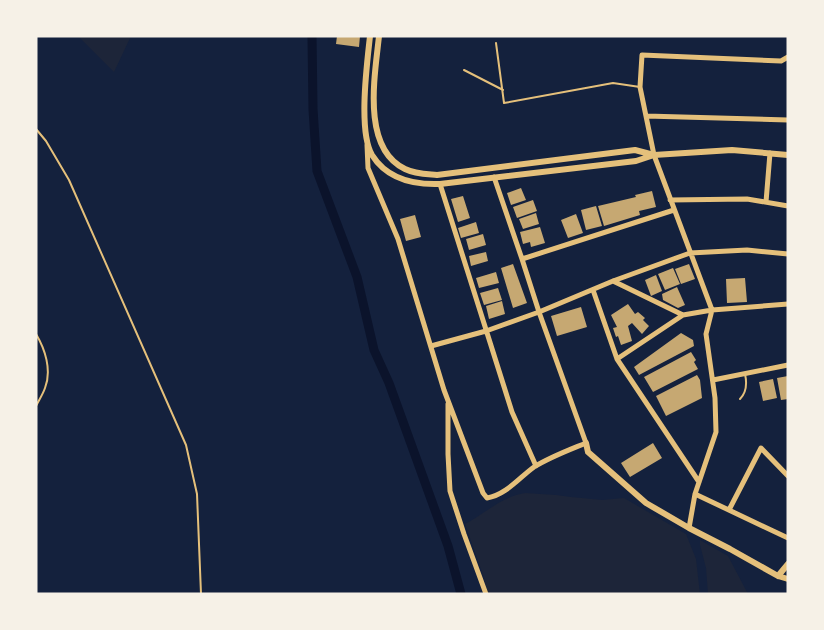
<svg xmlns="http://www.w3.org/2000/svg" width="824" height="630" font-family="Literata,serif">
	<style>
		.green { fill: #1d2539 }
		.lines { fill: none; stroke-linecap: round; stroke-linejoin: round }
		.canal { stroke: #0b132b; stroke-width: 9 }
		.building { fill: #c6a872 }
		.service { stroke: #e5c07b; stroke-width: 2 }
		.minor { stroke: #e5c07b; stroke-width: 5 }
		.tertiary { stroke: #e5c07b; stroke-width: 6 }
	</style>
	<rect width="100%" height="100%" fill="#14213d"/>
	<path class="green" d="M78,36H131L114,72Z
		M525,493L556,495L571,497L602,500L624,498L686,534L696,559L700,594H488L484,578L465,524C486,513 501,497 525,493Z
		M700,540L728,556L748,594H708L706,568L700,545Z"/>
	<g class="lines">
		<path class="canal" d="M312,36L313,109L317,171L357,277L374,350L389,383L448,546L461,594"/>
	</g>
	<path class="building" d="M337,36H360L359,47L336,44Z
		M521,188L526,200L511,205L507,193Z
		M652,191L656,207L639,211L640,215L604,226L598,206L636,197L635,195Z
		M463,196L470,218L458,222L451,199Z
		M533,200L537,211L517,218L513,207Z
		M596,206L602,226L586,230L581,210Z
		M536,213L539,224L523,229L519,219Z
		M576,214L583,233L568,238L561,220Z
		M415,215L421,237L406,241L400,219Z
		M476,222L479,233L461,238L458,228Z
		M540,227L545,243L531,247L530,242L523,244L520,232Z
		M483,234L486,245L469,250L466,239Z
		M486,252L488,261L471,266L469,256Z
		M513,264L527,303L513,308L501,268Z
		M689,264L695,279L681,284L675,269Z
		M673,268L680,284L665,290L658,274Z
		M496,272L499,283L479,288L476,278Z
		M656,275L662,291L651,296L645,280Z
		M745,278L747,302L727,303L726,279Z
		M677,287L685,305L678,308L663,300L662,294Z
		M498,288L502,300L484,305L480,293Z
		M502,301L505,314L489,319L486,306Z
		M628,304L635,314L638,312L645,318L643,320L649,326L642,334L632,323L628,326L632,341L621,345L618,336L616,337L613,328L617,327L611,315Z
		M581,307L587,327L557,336L551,316Z
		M681,333L693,340L694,346L639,375L634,367Z
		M691,352L696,360L694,362L698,369L653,392L644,377Z
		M697,375L700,380L702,398L666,416L656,396Z
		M788,376V399L781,400L777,378Z
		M773,379L777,398L763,401L759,382Z
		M653,443L662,458L630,477L621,463Z"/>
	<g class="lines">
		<path class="service" d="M496,43L504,103L613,83L640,87
			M464,70L503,90
			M36,129L46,141L69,180L186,445L197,494L201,594
			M36,334C45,349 52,370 45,388C43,394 39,400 36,406
			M740,399C747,392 747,383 745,374"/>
		<path class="minor" d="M646,116L788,120
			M367,145L368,168L398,239L444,390L483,493L487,498C506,495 520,477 534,467C550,457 569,450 586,443L539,312L522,259L494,177
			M440,184L512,412L536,466
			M670,200L747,199L788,206
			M766,202L770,153
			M522,259L674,210
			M613,281L683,315
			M593,290L617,359L699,482
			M712,310L654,155L640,87L642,55L781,61L788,57
			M431,346L486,331L539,312L613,281L690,253L747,250L788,254
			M617,359L683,315L712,310L788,304
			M713,380L788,365
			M448,404V454L450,491L464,534L486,594
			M695,494L788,538
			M729,510L761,448L788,476
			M689,528L695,494L716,432L715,398L706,334L712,310"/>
		<path class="tertiary" d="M370,36C367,64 358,131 372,155C387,179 414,185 440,184L636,161L654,155L732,150L788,155
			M379,36C375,75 361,148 405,169C415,174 426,174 437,175L635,150L654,155
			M586,443L588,452L646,503L689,528L730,549L778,576L788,579
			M778,576L788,564"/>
	</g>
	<rect width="824" height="630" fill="none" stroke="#f6f1e7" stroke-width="75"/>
</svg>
